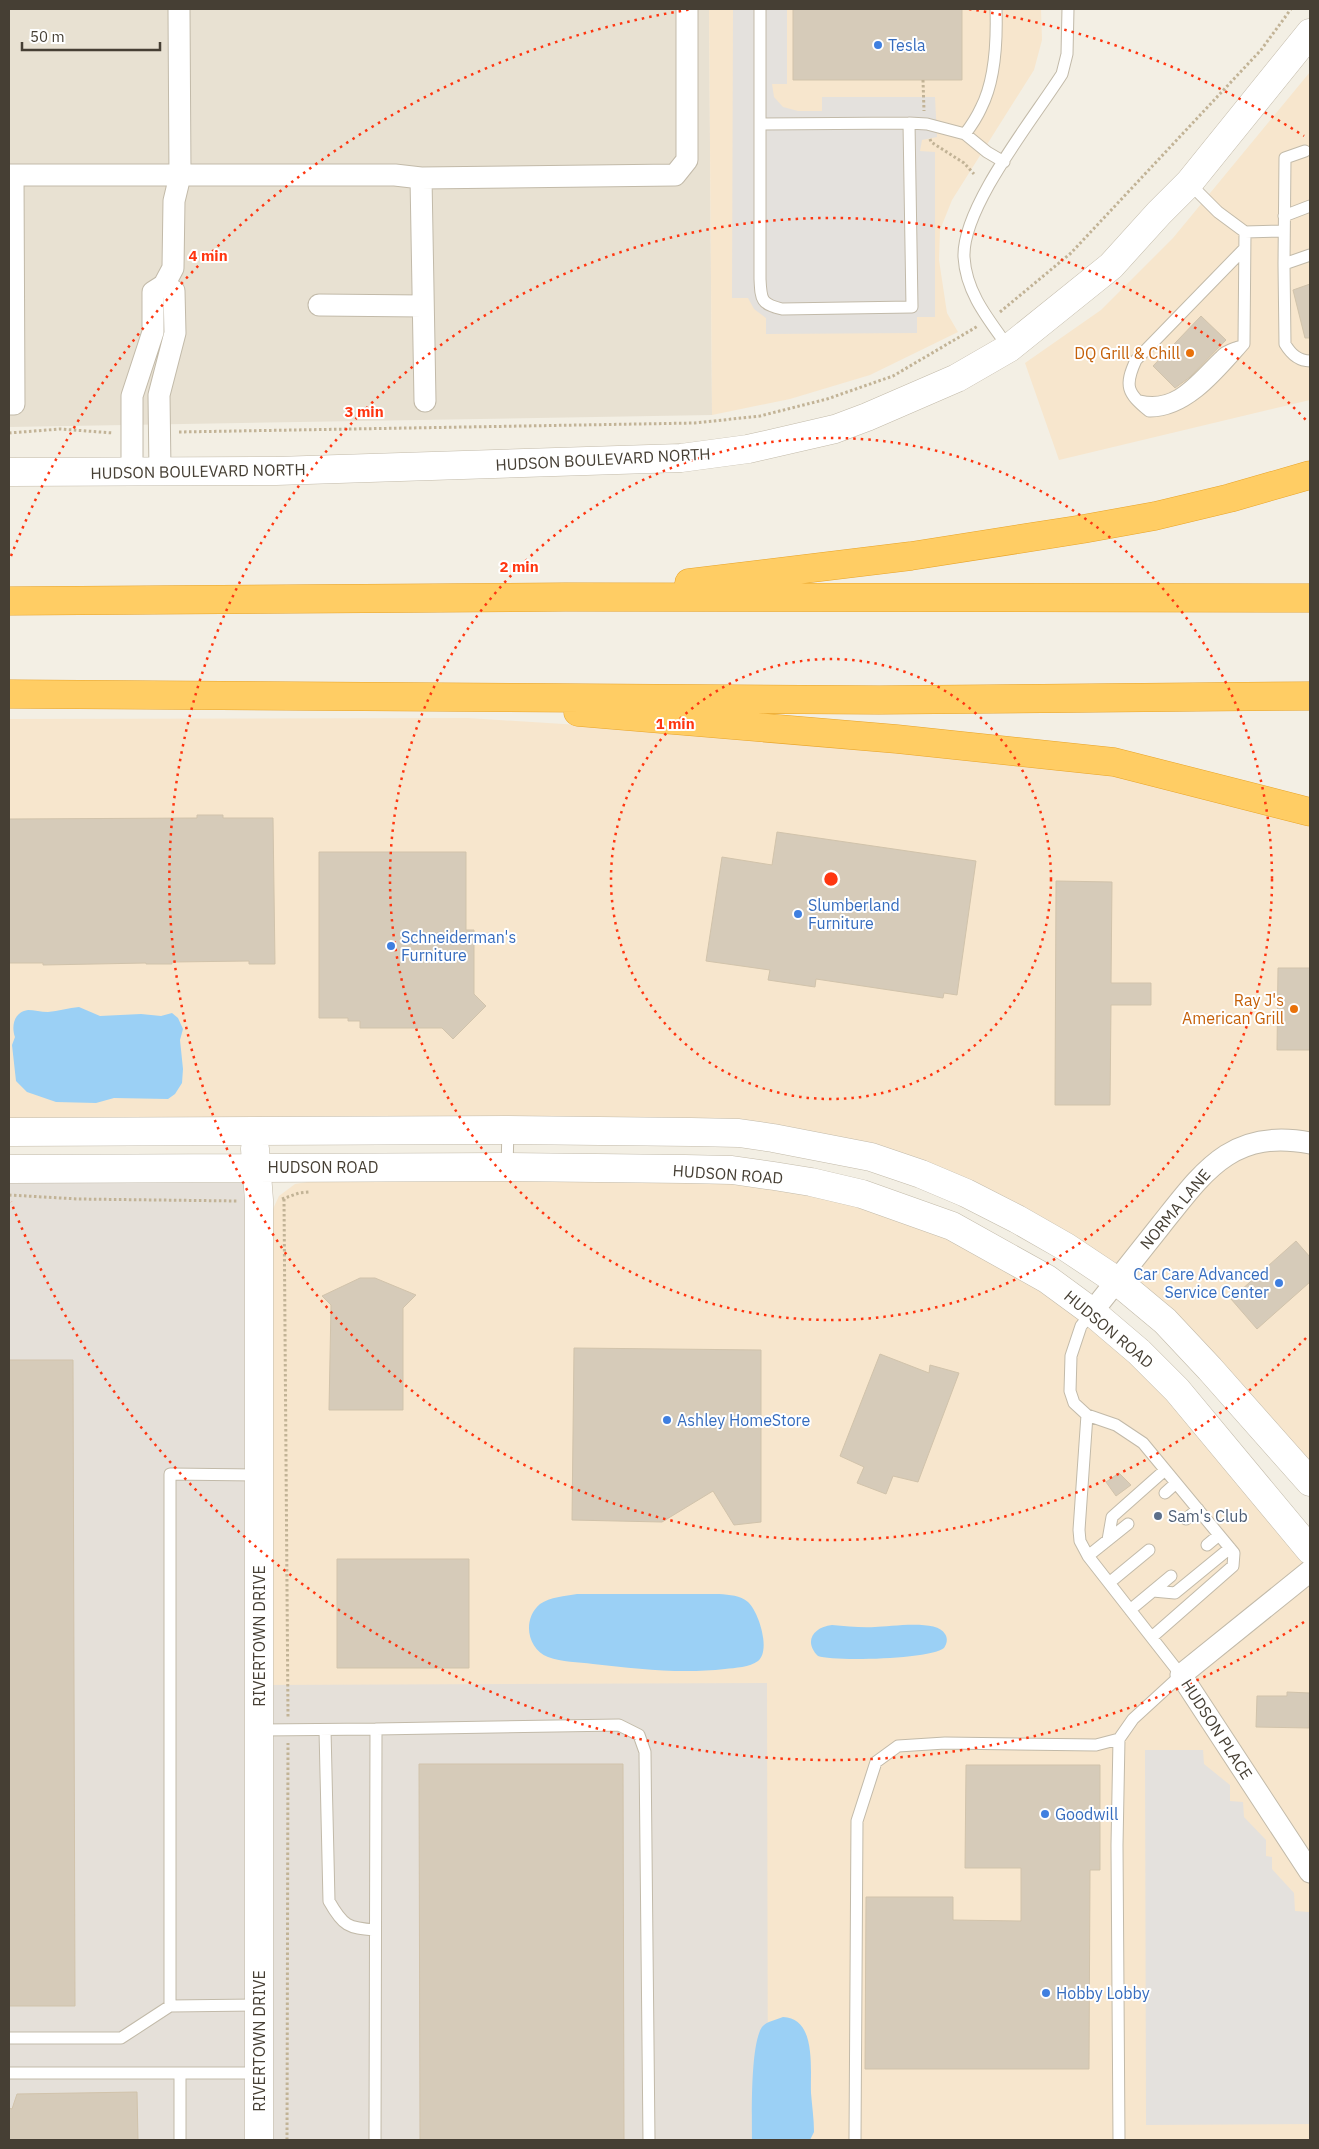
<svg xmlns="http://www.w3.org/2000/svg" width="1319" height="2149" font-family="'IBM Plex Sans',sans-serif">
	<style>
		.residential { fill: #e8e1d2 }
		.commercial { fill: #f7e6cd }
		.industrial { fill: #e5e0d9 }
		.parking { fill: #e4e1dd }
		.water { fill: #9bd0f5 }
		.building { fill: #d6cbb9; stroke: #d1c3ab }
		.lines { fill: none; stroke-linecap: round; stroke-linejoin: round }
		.service-casing { stroke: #c2baa9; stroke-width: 13 }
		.minor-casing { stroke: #c2baa9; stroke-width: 23 }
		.tertiary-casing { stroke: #c2baa9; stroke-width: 29 }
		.motorway-casing { stroke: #e8a429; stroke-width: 29 }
		.path { stroke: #c2b396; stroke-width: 3; stroke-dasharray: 2.5 2.5; stroke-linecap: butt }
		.service { stroke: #fff; stroke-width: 11 }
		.minor { stroke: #fff; stroke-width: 21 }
		.tertiary { stroke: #fff; stroke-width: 28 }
		.motorway { stroke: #ffcd64; stroke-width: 28 }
		.ring { fill: none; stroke: #ff3610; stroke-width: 2.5; stroke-dasharray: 2.5 5 }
		.shop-dot { fill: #3f7fe0; stroke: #fff; stroke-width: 2 }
		.food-dot { fill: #e8710a; stroke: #fff; stroke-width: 2 }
		.service-dot { fill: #5c6f8a; stroke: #fff; stroke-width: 2 }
		.labels { text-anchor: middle; stroke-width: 4; stroke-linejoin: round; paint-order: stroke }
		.shop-label { font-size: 16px; fill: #366cbe; stroke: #fff; text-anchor: start }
		.food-label { font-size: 16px; fill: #c56008; stroke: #fff; text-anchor: end }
		.street-label { font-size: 16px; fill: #463f34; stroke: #fff }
		.service-label { font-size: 16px; fill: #4e5e75; stroke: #fff; text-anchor: start }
		.centre { fill: #ff3610; stroke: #fff; stroke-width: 2.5 }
		.ring-label { font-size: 15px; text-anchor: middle; font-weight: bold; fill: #ff3610; stroke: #fff; stroke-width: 4; stroke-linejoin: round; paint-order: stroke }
	</style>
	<rect width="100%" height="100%" fill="#f3efe4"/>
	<path class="residential" d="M9,9H709L712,415L9,427Z"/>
	<path class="commercial" d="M709,9H1041L1042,40L1034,70L952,200L940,230L939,260L947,313L958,332L870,375L790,399L712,415Z
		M1310,72V400L1059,460L1025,363L1101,310L1173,238Z
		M468,718L739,735L1088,768L1310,822V1463L1184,1324L872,1146L9,1121V719Z
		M683,1180L724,1182L831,1198L932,1232L973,1251L1053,1298L1123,1352L1160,1389L1310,1568V2140H768L272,1685L273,1209L279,1196L295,1184L314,1181Z"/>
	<path class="industrial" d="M257,1168L260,1685L767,1683L768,2140H9V1169Z"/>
	<path class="parking" d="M733,9H787V84H772L774,97L783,107L798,111H822V97H935L937,137L922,140L920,151L935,152V317H917V333L766,334V318L754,309L748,298H732Z
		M1145,1750H1203L1204,1764L1230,1785V1801L1243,1802L1244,1817L1266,1840V1856L1272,1857V1869L1294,1893L1295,1911L1309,1912L1310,2124L1146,2125Z"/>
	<path class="water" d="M79,1007L100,1016L141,1014L161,1016L172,1013L178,1018L183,1029L180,1040L183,1069L182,1083L175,1094L168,1099L114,1098L96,1103L56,1102L27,1092L16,1081L12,1045L15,1037C11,1026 14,1012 28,1010C34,1010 41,1012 48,1012C58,1011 69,1008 79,1007Z
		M577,1594H719C730,1595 740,1595 748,1602C759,1612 771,1651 758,1661C750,1667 735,1668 725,1669C681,1674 637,1669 593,1664C578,1662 562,1662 548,1657C527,1649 522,1619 540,1604C550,1597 565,1596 577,1594Z
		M832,1625C846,1626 861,1628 875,1627C890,1627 937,1619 945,1634C948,1638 947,1644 944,1648C932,1659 834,1662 818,1656C803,1641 814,1627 832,1625Z
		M783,2017C817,2018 810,2070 811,2093C812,2106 814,2119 814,2132L810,2140H752C752,2118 750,2045 762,2027C767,2021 776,2020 783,2017Z"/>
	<path class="building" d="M793,9H962V80H793Z
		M1310,284V338H1305L1293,290Z
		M1201,316L1226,340L1190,377L1175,388L1153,366Z
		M197,815H223V818H273L275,964H249V961L172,962V964H146V963L43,965V963H9V819L197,818Z
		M777,832L976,861L957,995L944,993L943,998L816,979L815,987L768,980L770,970L706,961L722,857L772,865Z
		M319,852H466V930H474V994L486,1006L453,1039L442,1028H360V1021H348V1018H319Z
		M1056,881L1112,882L1111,983H1151V1005H1111L1110,1105H1055Z
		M1278,968H1310V1050H1277Z
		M1296,1241L1310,1257V1282L1257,1329L1231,1299Z
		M360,1278H375L416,1295L403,1308V1410H329L331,1305L322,1296Z
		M574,1348L761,1350V1522L734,1525L713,1491L662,1522L572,1520Z
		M880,1354L929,1373L930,1365L959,1373L918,1482L893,1476L886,1494L857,1483L864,1467L840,1456Z
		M9,1360H73L75,2006H9Z
		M1119,1473L1131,1485L1116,1496L1106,1482Z
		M337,1559H469V1668H337Z
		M1287,1692L1310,1693L1309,1728L1256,1727L1257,1696H1287Z
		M419,1764H623L624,2140H420Z
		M966,1765H1100V1870H1090L1089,2069H865L866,1897H953V1920L1021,1921V1868H965Z
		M137,2092L138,2140H9V2108L12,2109L17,2094Z"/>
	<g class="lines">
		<defs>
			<path id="service" d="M760,9V279C761,300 761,304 782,309L912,307L909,123L927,124L965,134L987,152L1004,162
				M760,124L909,123
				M965,134C971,126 977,117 981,108C996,79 997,40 996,9
				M1305,151L1285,158L1284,264L1310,255
				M1189,183L1218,212L1245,232L1284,231
				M1284,216L1310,206
				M1244,249L1136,360C1124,386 1127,393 1149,411C1188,412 1220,371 1244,344L1245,232
				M1284,264L1285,344C1291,354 1298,361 1310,361
				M1009,348C989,320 966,293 964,257C962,207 1034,118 1062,74L1067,54L1068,9
				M1140,401C1177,410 1197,378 1221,356C1225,351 1233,349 1238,347
				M507,1167L508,1130
				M1092,1312L1081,1326L1071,1356L1070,1391L1074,1403L1087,1415L1079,1530L1080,1541L1088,1556L1181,1675L1133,1719L1119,1739L1117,1845L1119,2140
				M1087,1415L1116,1425L1143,1443L1234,1553L1233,1566L1152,1637
				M258,1475L170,1474V2006L260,2005
				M1165,1493L1176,1483
				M1186,1519L1198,1509
				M1108,1540L1112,1517L1165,1470
				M1207,1545L1219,1535
				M1088,1556L1128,1524
				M1109,1583L1149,1550
				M1153,1591L1175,1593L1230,1548
				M1130,1610L1171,1576
				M376,1729L619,1725L639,1735L645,1752L649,2140
				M260,1730L376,1729L375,2140
				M325,1730L329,1901C343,1926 348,1928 375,1930
				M9,2038H121L170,2006
				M9,2073H259
				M180,2140V2073
				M855,2140L857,1821L876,1762L898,1746L945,1743L1096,1745L1119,1739"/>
			<path id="minor" d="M9,175H13L14,404H9
				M13,175H395L421,178L675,175L687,160V9
				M421,178L425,401
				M319,305L423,306
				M132,471V396L153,332V292L164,285L173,268L174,201L180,176L179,9
				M160,471L159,395L175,333L174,291L164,285
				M1092,1312C1115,1283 1138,1254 1161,1225C1204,1171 1232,1128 1310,1143
				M1310,1571L1181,1675L1310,1872"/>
			<path id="tertiary" d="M9,472L276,471L681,458L748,449L835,429L867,417L957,378L1009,348L1111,266L1159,213L1189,183L1310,33
				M9,1132L508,1130L691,1132L739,1133L773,1138L871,1157L921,1174L966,1193L1017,1219L1066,1247L1117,1281L1165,1321L1210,1369L1310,1482
				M255,1149L259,1200V2140
				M9,1169L507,1167L685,1169L732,1170L774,1176L811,1182L862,1194L952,1226L1047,1279L1092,1312L1139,1352L1177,1390L1310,1550"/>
			<path id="motorway" d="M689,583L911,556L1083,529L1155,516L1230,498L1310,475
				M9,601L565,597L1310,598
				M9,694L879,700L1310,696
				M578,712L897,739L1114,762L1310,812"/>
		</defs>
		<use href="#service" class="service-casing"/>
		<use href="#minor" class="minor-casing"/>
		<use href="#tertiary" class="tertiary-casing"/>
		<use href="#motorway" class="motorway-casing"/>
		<path class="path" d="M923,80L924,111
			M930,139L931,142L964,163L974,174
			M1000,312L1071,253L1261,50L1291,9
			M179,432L695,423L760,416L827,399L893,376L978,326
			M9,433L60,429L113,433
			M9,1195L78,1199L238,1201
			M282,1199L299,1193L309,1192
			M284,1199L288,1717
			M287,2140L288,1743"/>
		<use href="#service" class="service"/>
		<use href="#minor" class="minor"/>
		<use href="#tertiary" class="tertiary"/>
		<use href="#motorway" class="motorway"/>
	</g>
	<g class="ring">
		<circle cx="831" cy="879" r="220"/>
		<circle cx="831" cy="879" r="441"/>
		<path d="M1306 1338A661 661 0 1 1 1306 420"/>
		<path d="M1304 1622A881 881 0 0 1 11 1202M11 556A881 881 0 0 1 693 9M969 9A881 881 0 0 1 1304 136"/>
	</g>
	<g class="shop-dot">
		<circle cx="878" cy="45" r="5"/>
		<circle cx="798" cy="914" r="5"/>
		<circle cx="391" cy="946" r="5"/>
		<circle cx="1279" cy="1283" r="5"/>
		<circle cx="667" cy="1420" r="5"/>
		<circle cx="1045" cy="1814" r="5"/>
		<circle cx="1046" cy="1993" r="5"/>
	</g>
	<g class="food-dot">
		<circle cx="1190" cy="353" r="5"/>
		<circle cx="1294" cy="1009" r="5"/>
	</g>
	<circle class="service-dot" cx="1158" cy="1516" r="5"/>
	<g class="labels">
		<g class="shop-label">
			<text x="888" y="51">Tesla</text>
			<text x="808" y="911">Slumberland<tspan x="808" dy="18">Furniture</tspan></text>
			<text x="401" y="943">Schneiderman's<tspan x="401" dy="18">Furniture</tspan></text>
			<text x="1269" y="1280" text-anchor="end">Car Care Advanced<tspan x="1269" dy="18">Service Center</tspan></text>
			<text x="677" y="1426">Ashley HomeStore</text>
			<text x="1055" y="1820">Goodwill</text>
			<text x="1056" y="1999">Hobby Lobby</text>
		</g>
		<g class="food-label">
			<text x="1180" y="359">DQ Grill &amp; Chill</text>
			<text x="1284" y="1006">Ray J's<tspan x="1284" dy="18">American Grill</tspan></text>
		</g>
		<g class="street-label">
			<text transform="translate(603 459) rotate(-3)" y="6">HUDSON BOULEVARD NORTH</text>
			<text transform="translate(198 471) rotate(-1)" y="6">HUDSON BOULEVARD NORTH</text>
			<text x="323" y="1173">HUDSON ROAD</text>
			<text transform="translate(728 1174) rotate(4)" y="6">HUDSON ROAD</text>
			<text transform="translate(1175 1209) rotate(-50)" y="6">NORMA LANE</text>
			<text transform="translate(1109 1329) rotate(40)" y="6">HUDSON ROAD</text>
			<text transform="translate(259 1636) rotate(-90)" y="6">RIVERTOWN DRIVE</text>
			<text transform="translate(1217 1729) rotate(57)" y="6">HUDSON PLACE</text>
			<text transform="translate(259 2041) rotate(-90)" y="6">RIVERTOWN DRIVE</text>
		</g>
		<g class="service-label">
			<text x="1168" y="1522">Sam's Club</text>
		</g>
	</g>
	<circle cx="831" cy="879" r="8" class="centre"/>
	<g class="ring-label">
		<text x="208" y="261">4 min</text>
		<text x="364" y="417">3 min</text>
		<text x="519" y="572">2 min</text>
		<text x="675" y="729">1 min</text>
	</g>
	<rect width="1319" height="2149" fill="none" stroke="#463f34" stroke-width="20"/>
	<path d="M22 42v8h138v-8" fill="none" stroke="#463f34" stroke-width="2.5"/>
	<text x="30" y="42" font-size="15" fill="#463f34" stroke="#ffffff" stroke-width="4" paint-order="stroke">50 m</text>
</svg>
